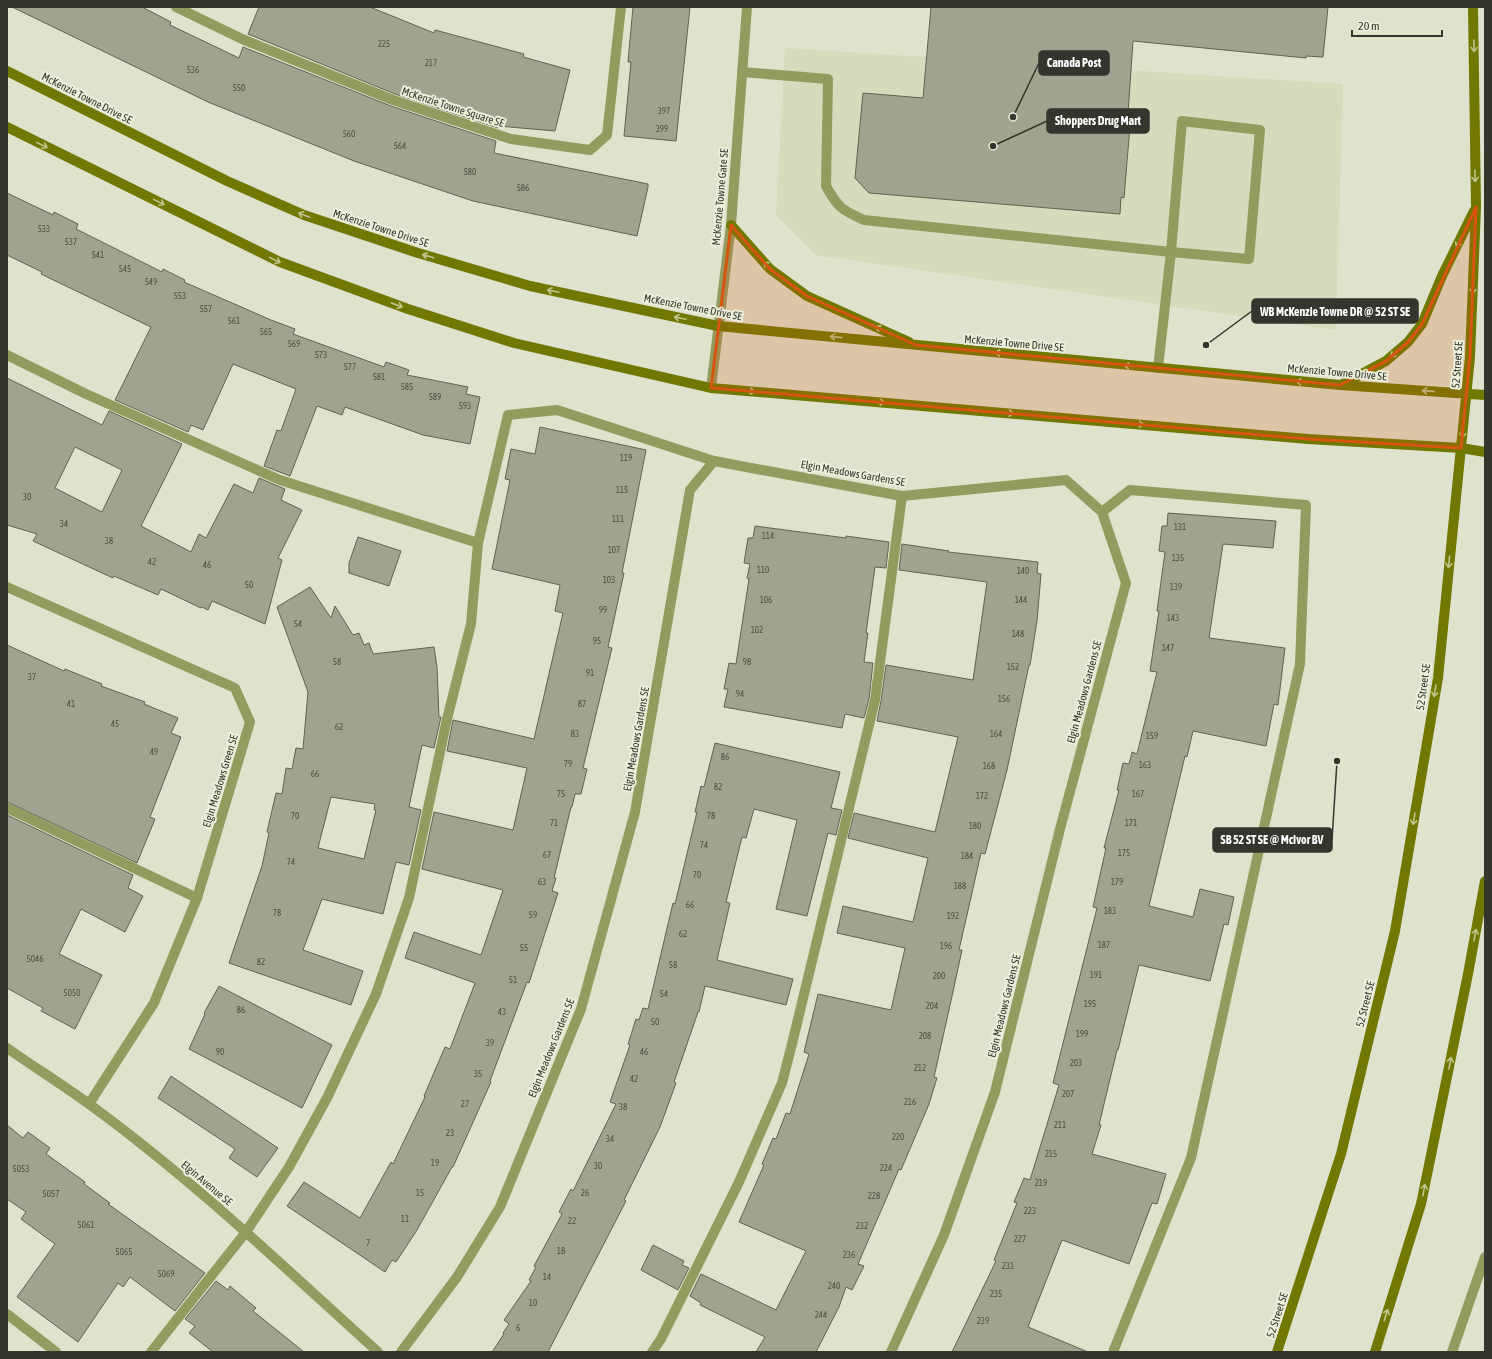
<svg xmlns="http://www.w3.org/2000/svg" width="1492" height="1359" font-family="'Asap Condensed',sans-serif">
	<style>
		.built { fill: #d6dbbe }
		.building { fill: #a0a38f; stroke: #606350; fill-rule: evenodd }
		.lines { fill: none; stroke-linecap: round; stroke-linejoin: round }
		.lane { stroke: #949b5f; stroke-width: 10 }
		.street { stroke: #949b5f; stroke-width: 10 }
		.secondary { stroke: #707801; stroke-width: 10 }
		.oneway { stroke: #c1c58e }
		.marked { fill: #d6550f; fill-opacity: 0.2; stroke: #d6550f; stroke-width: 3; stroke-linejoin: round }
		.labels { text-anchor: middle; stroke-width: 4; stroke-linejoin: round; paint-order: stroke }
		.number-label { font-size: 9px; fill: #4f5046 }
		.street-label { font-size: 11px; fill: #34352d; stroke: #ecefda }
		.leader { fill: none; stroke: #34352d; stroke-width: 1.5 }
		.callout-dot { fill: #34352d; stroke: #ecefda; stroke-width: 1.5 }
		.callout { fill: #34352d; stroke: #34352d; stroke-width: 1.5 }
		.callout-label { font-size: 12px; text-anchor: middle; font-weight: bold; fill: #fff }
	</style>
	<rect width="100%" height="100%" fill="#dfe2cd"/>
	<path class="built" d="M785,48L1343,84L1336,330L816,255L776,215Z"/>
	<path class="building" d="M12,7H142L171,22L170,25L239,58L243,47L391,106L496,141L494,153L648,184V187L637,236L473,201L354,161L208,102Z
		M259,7H370L434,33L435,30L524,54L523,57L570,70L555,131L498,126V128L395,94L248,34Z
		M633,7H690L676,141L624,136L631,62H628Z
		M931,7H1328L1323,57L1306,56V58L1133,41L1128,114H1131L1124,198L1121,197L1120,214L869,193L855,178L863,93L923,98Z
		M7,193L53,215L54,212L78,224L76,229L162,272L163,269L185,280L184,282L271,320L295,329L293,334L384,367L386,362L409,370L407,375L468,387L466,394L480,397L470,444L423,435L345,407L342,415L317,406L290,476L264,466L277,430L281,431L296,389L233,364L203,430L191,425L188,432L115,400L151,327L41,274L42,272L7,255Z
		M7,378L102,425L109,411L182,444L141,526L191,552L199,534L206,538L234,484L253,493L259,478L285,489L281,500L302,510L278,558L282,560L265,624L212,601L208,610L202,607L201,608L161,589L158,595L114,576L113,578L33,541L37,534L7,525ZM75,447L122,470L102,512L55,488Z
		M540,427L646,450L622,573H624L608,647L612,648L583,768L587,769L581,794H575L572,807H571L554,878H556L552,891L558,893L529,983L527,982L490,1081L491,1082L453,1167H452L417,1230L396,1262L392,1260L385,1272L287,1206L304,1182L360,1218L391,1162L393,1164L425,1097L424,1096L445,1047L450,1049L475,983L405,958L414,932L481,955L503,890L422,869L434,812L513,830L527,768L447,751L453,720L534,739L563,613L555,611L560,585L492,569L510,480L505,479L511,449L535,454Z
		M1168,513L1276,521L1273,548L1223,544L1209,638L1285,648L1278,705L1274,704L1266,746L1193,731L1187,757L1185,756L1149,906L1193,917L1200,889L1234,897L1228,925L1224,924L1210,981L1139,965L1118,1050H1117L1099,1125H1101L1092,1154L1166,1174L1157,1204L1152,1203L1129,1264L1062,1240L1028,1327L1088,1352H952L996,1261L994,1260L1017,1203L1014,1202L1024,1178L1030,1180L1059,1085L1053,1083L1097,908L1093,907L1106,848H1104L1119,790H1117L1123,763L1129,764L1132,752L1137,754L1157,672L1150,671L1159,611H1157L1165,552L1159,551L1162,526H1167Z
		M755,526L846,538V536L889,542L886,568L875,567L866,633H868L864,662L873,663L869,699L864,718L845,714L842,728L724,707L728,689H724L729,663L736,664L749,579L747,578L750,564L744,563L748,538H753Z
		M358,537L401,551L389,586L349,573V563Z
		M902,544L949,551L948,552L1038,562L1037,573L1041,574L1037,621L1030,665H1029L1007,770L985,854L981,853L959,950H962L949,1010L934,1077L937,1078L929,1104L901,1170L899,1169L858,1264L864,1266L852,1290L846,1287L839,1307L816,1352H756L765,1337L700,1305L701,1303L690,1296L701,1274L776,1310L806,1251L739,1222L764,1165L762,1164L773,1138L776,1139L786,1113L790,1114L809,1054L804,1052L818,994L891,1010L905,948L837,933L843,906L913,922L928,858L848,838L854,813L935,832L958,737L877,721L881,701L886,665L973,680L987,582L899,570Z
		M310,587L331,618L335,606L353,635L359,633L364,645L369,643L373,654L434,647L437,667L439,717H441L434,748L422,745L409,807L421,810L409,865L396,862L383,914L322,899L303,950L363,971L351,1005L229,963L262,866L269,833L267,832L276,793L282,794L286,768L292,769L296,748L303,749L308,692L277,607ZM331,797L375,804L374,810H376L364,859L318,848Z
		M7,645L64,671L65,669L102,684L101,686L145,702L144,704L178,718L171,733L181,737L150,817L155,819L137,863L7,802Z
		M715,743L840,772L831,808L842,810L836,835L828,833L807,916L776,909L797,820L754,809L746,838L742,837L726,902L730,903L717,960L793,979L786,1005L705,986L699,1012H698L674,1082L676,1083L660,1127L624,1200L626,1201L548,1352H492L504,1334L503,1333L509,1324L504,1320L531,1281L529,1280L536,1267L534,1266L562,1214L559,1212L571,1189L573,1191L616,1104L610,1102L630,1045L628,1044L636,1019L639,1020L643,1008L648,1009L673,903L675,904L697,812H695L701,786L704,787Z
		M7,815L133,875L128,888L143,896L125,932L81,909L59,954L102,975L75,1029L41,1011L43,1008L7,988Z
		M219,986L332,1045L302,1108L189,1049L205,1014L204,1013Z
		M171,1076L278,1148L257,1177L229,1158L235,1149L158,1098Z
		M7,1125L23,1138L28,1132L50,1148L46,1154L85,1182L84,1184L110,1203L108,1204L205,1273L175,1311L130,1277L123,1287L118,1283L78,1342L17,1297L55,1244L21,1219L26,1212L7,1199Z
		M653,1245L684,1261L682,1265L689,1268L678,1290L641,1270Z
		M216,1281L228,1290L230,1286L256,1308L253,1311L304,1352H213L189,1333L195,1326L185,1319Z"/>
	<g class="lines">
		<path class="lane" d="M742,72L828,79L826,186C838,208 842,210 864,220L1171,252L1249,259L1260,130L1182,121L1171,252L1158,368
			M7,355L86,394L280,480L478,543
			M1102,512L1130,490L1306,505L1300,664L1191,1158L1113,1352
			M7,808L197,898
			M7,1314L56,1352
			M151,1352L246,1232L289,1167L327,1098L376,994L409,898L447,719L471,624L478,543L508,415L557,410L714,461
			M652,1352L661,1339L739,1182L782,1083L792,1044L875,700L902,496
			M1452,1352L1485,1257"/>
		<path class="street" d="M176,7L242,39L393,100L511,139L590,150L607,135L621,7
			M711,388L731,225L747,7
			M7,587L235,688L250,722L197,898L154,1003L89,1104
			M7,1048C34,1067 63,1085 89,1104C192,1179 284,1267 378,1352
			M401,1352L457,1277L500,1207L581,1009L635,812L690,490L714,461L902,496L1066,480L1102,512L1126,583L1060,829L995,1092L944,1235L891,1352"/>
		<path class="secondary" d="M7,71L227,181L304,215L418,253L530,286L718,326L1340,385L1485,395
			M7,127L280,262L408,309L514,343L711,388L1308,439L1461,448L1485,452
			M731,225L770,269L807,296L909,342
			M1341,385L1386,361L1408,342L1422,324L1442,276L1474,211
			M1277,1352L1341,1154L1395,931L1438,678L1470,357L1476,207L1473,7
			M1375,1352L1421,1204L1468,974L1485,881"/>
	</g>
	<defs><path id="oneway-shaft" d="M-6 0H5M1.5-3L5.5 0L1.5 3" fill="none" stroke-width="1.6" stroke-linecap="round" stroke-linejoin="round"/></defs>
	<g class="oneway">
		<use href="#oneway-shaft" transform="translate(1474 46) rotate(89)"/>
		<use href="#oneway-shaft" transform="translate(42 145) rotate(26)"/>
		<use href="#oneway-shaft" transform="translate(1475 176) rotate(89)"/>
		<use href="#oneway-shaft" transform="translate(159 202) rotate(26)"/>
		<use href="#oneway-shaft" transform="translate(304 215) rotate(-159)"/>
		<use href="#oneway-shaft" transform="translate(1459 242) rotate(115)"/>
		<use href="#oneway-shaft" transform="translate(428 256) rotate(-164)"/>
		<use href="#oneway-shaft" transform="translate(275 260) rotate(26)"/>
		<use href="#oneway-shaft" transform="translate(768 266) rotate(-136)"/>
		<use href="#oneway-shaft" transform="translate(1473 288) rotate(92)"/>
		<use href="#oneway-shaft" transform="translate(553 291) rotate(-168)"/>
		<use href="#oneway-shaft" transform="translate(397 305) rotate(20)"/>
		<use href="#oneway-shaft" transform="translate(680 318) rotate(-168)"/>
		<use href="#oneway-shaft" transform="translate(881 329) rotate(-156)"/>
		<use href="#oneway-shaft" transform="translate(836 337) rotate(-174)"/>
		<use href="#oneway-shaft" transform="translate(1001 353) rotate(-175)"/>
		<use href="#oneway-shaft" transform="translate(1395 353) rotate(139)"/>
		<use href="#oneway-shaft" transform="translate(1130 366) rotate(-175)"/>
		<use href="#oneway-shaft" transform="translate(1302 382) rotate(-175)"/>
		<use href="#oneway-shaft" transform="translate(749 391) rotate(5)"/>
		<use href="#oneway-shaft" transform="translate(1428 391) rotate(-176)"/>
		<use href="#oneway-shaft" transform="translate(879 402) rotate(5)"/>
		<use href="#oneway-shaft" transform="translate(1008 413) rotate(5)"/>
		<use href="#oneway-shaft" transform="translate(1138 424) rotate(5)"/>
		<use href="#oneway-shaft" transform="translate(1463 432) rotate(96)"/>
		<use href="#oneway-shaft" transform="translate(1449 562) rotate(96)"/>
		<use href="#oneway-shaft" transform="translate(1435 691) rotate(99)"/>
		<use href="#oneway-shaft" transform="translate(1414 819) rotate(99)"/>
		<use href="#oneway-shaft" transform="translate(1475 935) rotate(-80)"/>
		<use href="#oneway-shaft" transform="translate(1450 1063) rotate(-79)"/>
		<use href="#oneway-shaft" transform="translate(1424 1190) rotate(-79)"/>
		<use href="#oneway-shaft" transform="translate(1386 1315) rotate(-73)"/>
	</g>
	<path class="marked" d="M1476,207L1470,357L1461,448L1308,439L711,388L731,225L770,269L807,296L916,345L1340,385L1386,361L1408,342L1422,324Z"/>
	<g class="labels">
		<g class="number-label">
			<text x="384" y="47">225</text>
			<text x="431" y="66">217</text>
			<text x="193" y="73">536</text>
			<text x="239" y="91">550</text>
			<text x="664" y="114">397</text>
			<text x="662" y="132">399</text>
			<text x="349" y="137">560</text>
			<text x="400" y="149">564</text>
			<text x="470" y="175">580</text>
			<text x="523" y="191">586</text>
			<text x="44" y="232">533</text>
			<text x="71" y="245">537</text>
			<text x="98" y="258">541</text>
			<text x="125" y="272">545</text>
			<text x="151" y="285">549</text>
			<text x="180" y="299">553</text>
			<text x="206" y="312">557</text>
			<text x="234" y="324">561</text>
			<text x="266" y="335">565</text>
			<text x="294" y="347">569</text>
			<text x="321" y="358">573</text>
			<text x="350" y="370">577</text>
			<text x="379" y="380">581</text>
			<text x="407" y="390">585</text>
			<text x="435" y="400">589</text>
			<text x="465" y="409">593</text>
			<text x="626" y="461">119</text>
			<text x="622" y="493">115</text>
			<text x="27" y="500">30</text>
			<text x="618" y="522">111</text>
			<text x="64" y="527">34</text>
			<text x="1180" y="530">131</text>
			<text x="768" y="539">114</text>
			<text x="109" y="544">38</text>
			<text x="614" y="553">107</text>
			<text x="1178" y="561">135</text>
			<text x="152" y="565">42</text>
			<text x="207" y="568">46</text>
			<text x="763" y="573">110</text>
			<text x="1023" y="574">140</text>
			<text x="609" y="583">103</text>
			<text x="249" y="588">50</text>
			<text x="1176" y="590">139</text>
			<text x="766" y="603">106</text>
			<text x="1021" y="603">144</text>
			<text x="603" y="613">99</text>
			<text x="1173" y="621">143</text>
			<text x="298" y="627">54</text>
			<text x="757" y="633">102</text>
			<text x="1018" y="637">148</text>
			<text x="597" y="644">95</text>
			<text x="1168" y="651">147</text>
			<text x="337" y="665">58</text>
			<text x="747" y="665">98</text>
			<text x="1013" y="670">152</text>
			<text x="590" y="676">91</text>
			<text x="32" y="680">37</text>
			<text x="740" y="697">94</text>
			<text x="1004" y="702">156</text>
			<text x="71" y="707">41</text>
			<text x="582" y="707">87</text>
			<text x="115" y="727">45</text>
			<text x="339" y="730">62</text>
			<text x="575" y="737">83</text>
			<text x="996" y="737">164</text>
			<text x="1152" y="739">159</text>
			<text x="154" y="755">49</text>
			<text x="725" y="760">86</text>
			<text x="568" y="767">79</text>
			<text x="1145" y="768">163</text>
			<text x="989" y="769">168</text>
			<text x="315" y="777">66</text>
			<text x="718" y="790">82</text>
			<text x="561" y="797">75</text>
			<text x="1138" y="797">167</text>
			<text x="982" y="799">172</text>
			<text x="295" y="819">70</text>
			<text x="711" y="819">78</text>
			<text x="554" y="826">71</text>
			<text x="1131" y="826">171</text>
			<text x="975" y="829">180</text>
			<text x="704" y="848">74</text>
			<text x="1124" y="856">175</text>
			<text x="547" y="858">67</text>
			<text x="967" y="859">184</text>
			<text x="291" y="865">74</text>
			<text x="697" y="878">70</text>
			<text x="542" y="885">63</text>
			<text x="1117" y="885">179</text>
			<text x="960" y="889">188</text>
			<text x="690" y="908">66</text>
			<text x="1110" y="914">183</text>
			<text x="277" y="916">78</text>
			<text x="533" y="918">59</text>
			<text x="953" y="919">192</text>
			<text x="683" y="937">62</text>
			<text x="1104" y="948">187</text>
			<text x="946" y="949">196</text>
			<text x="524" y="951">55</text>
			<text x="35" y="962">5046</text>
			<text x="261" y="965">82</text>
			<text x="673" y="968">58</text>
			<text x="1096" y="978">191</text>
			<text x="939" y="979">200</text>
			<text x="513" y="983">51</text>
			<text x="72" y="996">5050</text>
			<text x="664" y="997">54</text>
			<text x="1090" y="1007">195</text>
			<text x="932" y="1009">204</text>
			<text x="241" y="1013">86</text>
			<text x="502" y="1015">43</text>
			<text x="655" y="1025">50</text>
			<text x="1082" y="1037">199</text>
			<text x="925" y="1039">208</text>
			<text x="490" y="1046">39</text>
			<text x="220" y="1055">90</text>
			<text x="644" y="1055">46</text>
			<text x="1076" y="1066">203</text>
			<text x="920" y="1071">212</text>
			<text x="478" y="1077">35</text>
			<text x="634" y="1082">42</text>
			<text x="1068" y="1097">207</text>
			<text x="910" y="1105">216</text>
			<text x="465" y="1107">27</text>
			<text x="623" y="1110">38</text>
			<text x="1060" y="1128">211</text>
			<text x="450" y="1136">23</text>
			<text x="898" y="1140">220</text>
			<text x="610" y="1142">34</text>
			<text x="1051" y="1157">215</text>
			<text x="435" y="1166">19</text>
			<text x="598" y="1169">30</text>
			<text x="886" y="1171">224</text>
			<text x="21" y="1172">5053</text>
			<text x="1041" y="1186">219</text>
			<text x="420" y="1196">15</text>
			<text x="585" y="1196">26</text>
			<text x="51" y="1197">5057</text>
			<text x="874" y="1199">228</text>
			<text x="1030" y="1214">223</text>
			<text x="405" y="1222">11</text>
			<text x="572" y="1224">22</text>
			<text x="86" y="1228">5061</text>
			<text x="862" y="1229">232</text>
			<text x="1020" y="1242">227</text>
			<text x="368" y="1246">7</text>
			<text x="561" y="1254">18</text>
			<text x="124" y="1255">5065</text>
			<text x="849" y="1258">236</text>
			<text x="1008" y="1269">231</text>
			<text x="166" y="1277">5069</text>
			<text x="547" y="1280">14</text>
			<text x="834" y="1289">240</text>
			<text x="996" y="1297">235</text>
			<text x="533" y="1306">10</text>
			<text x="821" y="1318">244</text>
			<text x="983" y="1324">239</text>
			<text x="518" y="1331">6</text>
		</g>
		<g class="street-label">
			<text transform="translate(87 98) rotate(27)" y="4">McKenzie Towne Drive SE</text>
			<text transform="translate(453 107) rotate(18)" y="4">McKenzie Towne Square SE</text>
			<text transform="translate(720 197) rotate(-85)" y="4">McKenzie Towne Gate SE</text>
			<text transform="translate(381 228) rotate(18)" y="4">McKenzie Towne Drive SE</text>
			<text transform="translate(693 307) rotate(11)" y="4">McKenzie Towne Drive SE</text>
			<text transform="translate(1014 343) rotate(5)" y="4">McKenzie Towne Drive SE</text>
			<text transform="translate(1457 365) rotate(-86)" y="4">52 Street SE</text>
			<text transform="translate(1337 372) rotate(5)" y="4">McKenzie Towne Drive SE</text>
			<text transform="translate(853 473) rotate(10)" y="4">Elgin Meadows Gardens SE</text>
			<text transform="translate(1423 687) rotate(-82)" y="4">52 Street SE</text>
			<text transform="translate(1084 692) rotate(-75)" y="4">Elgin Meadows Gardens SE</text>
			<text transform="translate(636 739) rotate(-80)" y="4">Elgin Meadows Gardens SE</text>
			<text transform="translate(220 781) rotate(-73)" y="4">Elgin Meadows Green SE</text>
			<text transform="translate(1365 1004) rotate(-76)" y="4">52 Street SE</text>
			<text transform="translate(1004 1006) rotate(-76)" y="4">Elgin Meadows Gardens SE</text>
			<text transform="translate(551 1048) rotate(-68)" y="4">Elgin Meadows Gardens SE</text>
			<text transform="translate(207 1183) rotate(40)" y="4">Elgin Avenue SE</text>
			<text transform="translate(1277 1315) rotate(-72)" y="4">52 Street SE</text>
		</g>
	</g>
	<path class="leader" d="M1013 117L1039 63M993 146L1047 121M1206 345L1252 311M1337 761L1332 840"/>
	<g class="callout-dot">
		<circle cx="1013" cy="117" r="4"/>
		<circle cx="993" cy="146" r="4"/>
		<circle cx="1206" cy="345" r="4"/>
		<circle cx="1337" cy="761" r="4"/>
	</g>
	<g class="callout">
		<rect x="1039" y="51" width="70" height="24" rx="4"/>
		<rect x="1047" y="109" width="102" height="24" rx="4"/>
		<rect x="1252" y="299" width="166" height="24" rx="4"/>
		<rect x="1213" y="828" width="119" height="24" rx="4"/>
	</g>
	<g class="callout-label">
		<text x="1074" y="67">Canada Post</text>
		<text x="1098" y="125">Shoppers Drug Mart</text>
		<text x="1335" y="316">WB McKenzie Towne DR @ 52 ST SE</text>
		<text x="1272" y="844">SB 52 ST SE @ McIvor BV</text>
	</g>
	<rect width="1492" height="1359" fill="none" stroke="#34352d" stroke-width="16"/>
	<path d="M1352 30v6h90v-6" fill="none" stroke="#34352d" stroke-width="2"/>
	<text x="1358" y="30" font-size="12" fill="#34352d" stroke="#ecefda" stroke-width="3" paint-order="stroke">20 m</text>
</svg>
